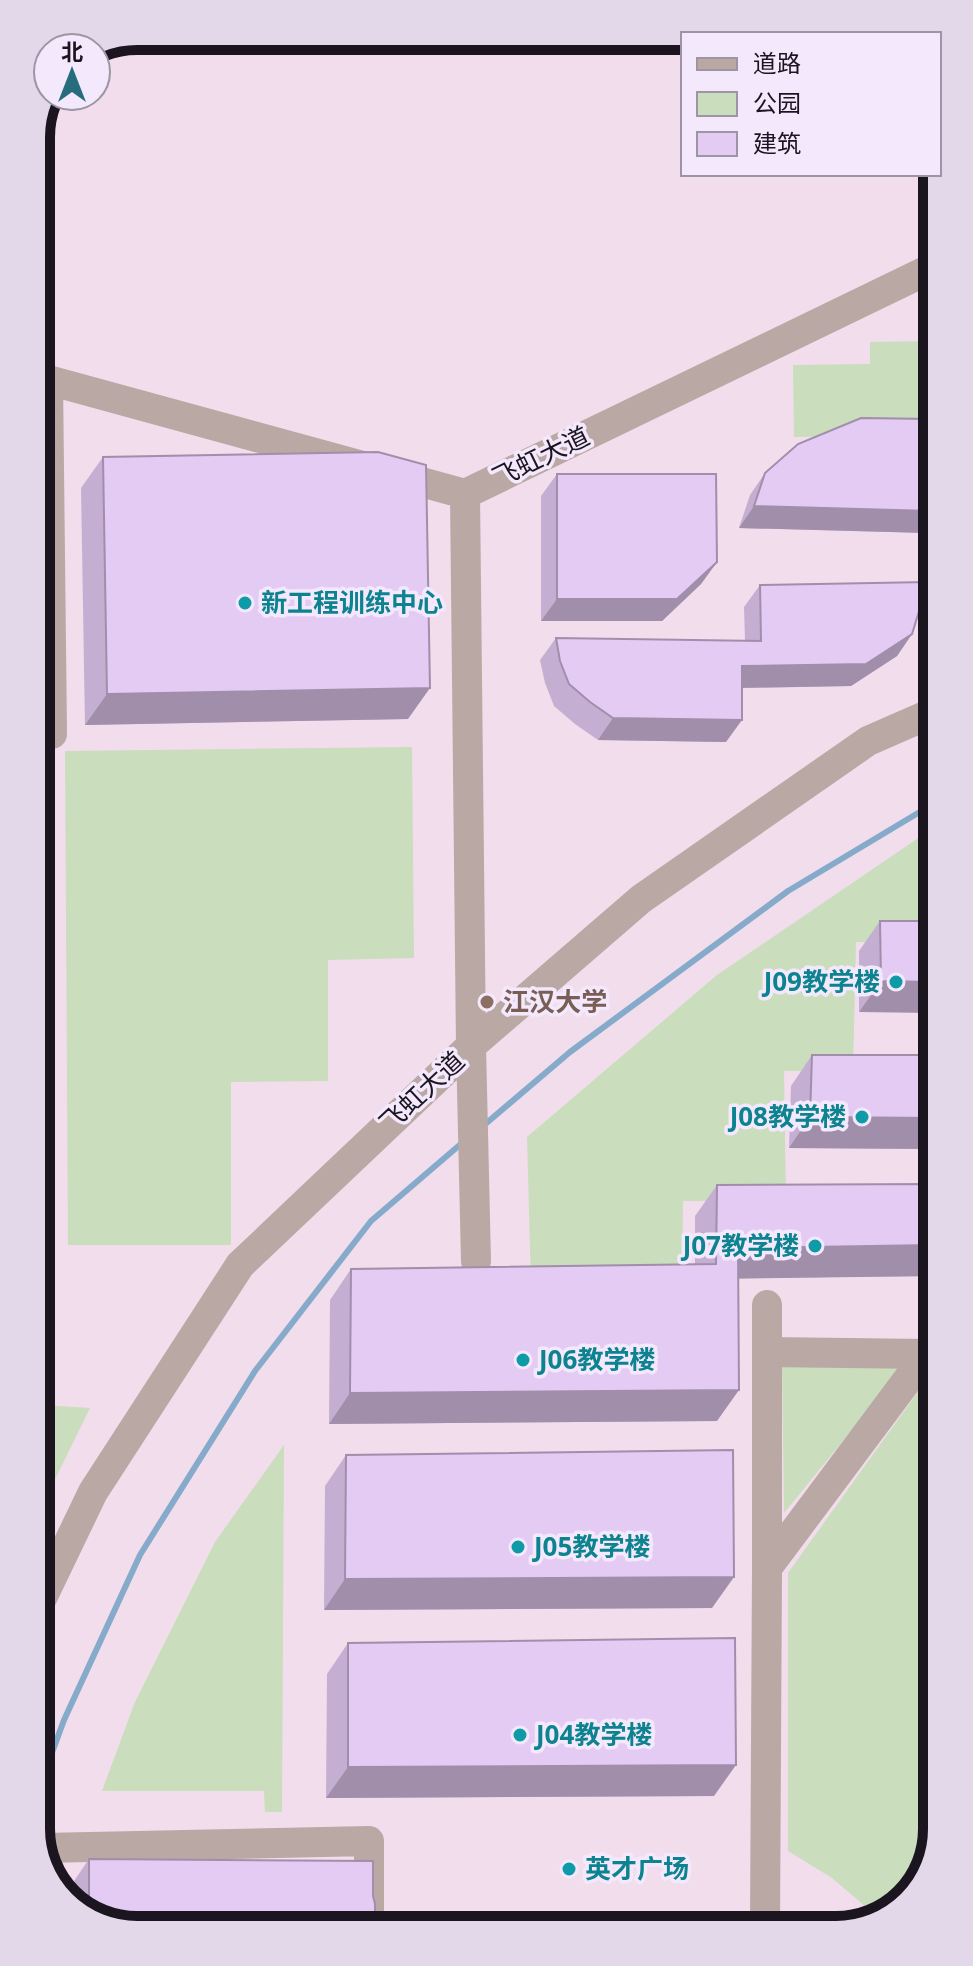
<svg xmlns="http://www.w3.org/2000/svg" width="973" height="1966" font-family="'Noto Sans','Noto Sans SC',sans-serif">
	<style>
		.education { fill: #f1ddec }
		.green { fill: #caddbc }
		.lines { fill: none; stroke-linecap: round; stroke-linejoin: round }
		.stream { stroke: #86abca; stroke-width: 6 }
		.minor { stroke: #b9a8a3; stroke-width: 30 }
		.wall { fill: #c4afd2 }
		.shaded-wall { fill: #a08eab }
		.building { fill: #e4cbf4; stroke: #a08eab; stroke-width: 2 }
		.culture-dot { fill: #0f9aa8; stroke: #f4e9fc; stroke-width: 3 }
		.education-dot { fill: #8d6e63; stroke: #f4e9fc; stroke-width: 3 }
		.labels { text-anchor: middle; stroke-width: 7; stroke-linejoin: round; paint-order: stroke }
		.street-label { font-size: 26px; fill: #1b1520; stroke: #f4e9fc }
		.culture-label { font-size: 26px; font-weight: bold; fill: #0d838f; stroke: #f4e9fc; text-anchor: start }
		.education-label { font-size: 26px; font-weight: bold; fill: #785e54; stroke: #f4e9fc; text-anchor: start }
		.rim { fill: none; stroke: #1b1520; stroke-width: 10 }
	</style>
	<rect width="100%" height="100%" fill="#f4e9fc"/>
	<path class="education" d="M137,36H683V174H930L937,1829L920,1885L874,1922L130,1930L76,1909L44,1867L36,131L52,96H96V53Z"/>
	<path class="green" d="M931,341V435L794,437L793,365L870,364V342Z
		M412,747L414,958L328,960V1081L231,1082V1245H68L65,751Z
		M933,828V943L856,942L853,1071H784L786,1201H683L682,1286L531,1285L527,1137L717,975Z
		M782,1365H905L784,1513Z
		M935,1368L937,1829L920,1885L879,1918L832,1878L788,1851V1573Z
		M42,1405L90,1408L42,1506Z
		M284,1445L282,1812H265L264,1791H102L135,1702L215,1542Z"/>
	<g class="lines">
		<path class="stream" d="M483,1126L570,1052L788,891L933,804
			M43,1777L64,1720L140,1555L255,1371L371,1221L462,1143"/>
		<path class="minor" d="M37,377L465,494L930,269
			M465,494L471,1046L476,1261
			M39,734H52L48,380
			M767,1352L926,1354
			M767,1568L935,1343
			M42,1598L93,1492L240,1265L471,1046L641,899L868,741L932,713
			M43,1848L369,1841V1927
			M765,1924L767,1568V1305"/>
	</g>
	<path class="wall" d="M103,457L408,719L85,725L81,488Z
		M765,473L930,528L927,533L739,528L750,495Z
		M557,474L717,562L701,584L662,621H541V496Z
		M760,585L912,634L897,656L851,686L742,688L726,742L598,740L575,724L554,706L545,683L540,660L556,638L745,641L744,607Z
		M880,921H933L859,1012V951Z
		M812,1055H934V1149L789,1148L791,1086Z
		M717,1185L935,1276L738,1278L717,1421L329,1424L330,1300L351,1269L695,1264V1216Z
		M346,1455L712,1608L324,1610L325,1486Z
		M348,1643L714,1796L326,1798L327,1674Z
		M89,1859L373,1896L130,1930L76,1909L68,1898V1890Z"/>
	<path class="shaded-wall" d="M754,506L931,511V528L927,533L739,528Z
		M717,562L701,584L662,621H541L557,599Z
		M912,634L897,656L851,686L727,688L742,666Z
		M38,648L49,649L38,664Z
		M430,688L408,719L85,725L107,694Z
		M613,718L742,720L726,742L598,740Z
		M881,981L933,982V1013L859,1012Z
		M810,1117L934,1118V1149L789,1148Z
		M934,1245L935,1276L716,1279L738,1248Z
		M739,1390L717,1421L329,1424L350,1393Z
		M734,1577L712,1608L324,1610L345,1579Z
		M736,1765L714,1796L326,1798L348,1767Z"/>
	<path class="building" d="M861,418L931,419V511L754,506L765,473L798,444Z
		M378,452L426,465L430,688L107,694L103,457Z
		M557,474H716L717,562L677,599H557Z
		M38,509H41L49,649L38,648Z
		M928,582L912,634L866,664L742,666V720L613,718L590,702L569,684L560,661L556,638L761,641L760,585Z
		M880,921H933V982L881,981Z
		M812,1055H934V1118L810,1117Z
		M934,1184V1245L738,1248L739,1390L350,1393L351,1269L716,1264L717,1185Z
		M733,1450L734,1577L345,1579L346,1455Z
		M735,1638L736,1765L348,1767V1643Z
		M89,1859L373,1861V1896L375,1904V1927L130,1930L89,1914Z"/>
	<g class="culture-dot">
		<circle cx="245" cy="603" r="8"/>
		<circle cx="896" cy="982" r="8"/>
		<circle cx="862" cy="1117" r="8"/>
		<circle cx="815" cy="1246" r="8"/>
		<circle cx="523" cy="1360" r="8"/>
		<circle cx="518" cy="1547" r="8"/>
		<circle cx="520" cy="1735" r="8"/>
		<circle cx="569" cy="1869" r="8"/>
	</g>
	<circle class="education-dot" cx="487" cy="1002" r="8"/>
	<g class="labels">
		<g class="street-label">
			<text transform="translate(541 457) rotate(-26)" y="9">飞虹大道</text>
			<text transform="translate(422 1092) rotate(-43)" y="9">飞虹大道</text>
		</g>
		<g class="culture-label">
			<text x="261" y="612">新工程训练中心</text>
			<text x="880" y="991" text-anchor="end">J09教学楼</text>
			<text x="846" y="1126" text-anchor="end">J08教学楼</text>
			<text x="799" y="1255" text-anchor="end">J07教学楼</text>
			<text x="539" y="1369">J06教学楼</text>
			<text x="534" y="1556">J05教学楼</text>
			<text x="536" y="1744">J04教学楼</text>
			<text x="585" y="1878">英才广场</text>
		</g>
		<g class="education-label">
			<text x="503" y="1011">江汉大学</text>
		</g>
	</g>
	<path d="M0 0H973V1966H0ZM137 50H836A87 87 0 0 1 923 137V1829A87 87 0 0 1 836 1916H137A87 87 0 0 1 50 1829V137A87 87 0 0 1 137 50Z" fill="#e3d8ea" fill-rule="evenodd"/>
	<path class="rim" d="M137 50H836A87 87 0 0 1 923 137V1829A87 87 0 0 1 836 1916H137A87 87 0 0 1 50 1829V137A87 87 0 0 1 137 50Z"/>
	<rect x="681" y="32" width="260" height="144" fill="#f4e9fc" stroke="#9d94a4" stroke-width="2"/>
	<rect x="697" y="58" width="40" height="12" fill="#b9a8a3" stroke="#9d94a4" stroke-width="2"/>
	<text x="753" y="72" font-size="24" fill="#1b1520">道路</text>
	<rect x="697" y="92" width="40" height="24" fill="#caddbc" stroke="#9d94a4" stroke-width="2"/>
	<text x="753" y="112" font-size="24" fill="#1b1520">公园</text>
	<rect x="697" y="132" width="40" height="24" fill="#e4cbf4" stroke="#9d94a4" stroke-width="2"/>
	<text x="753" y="152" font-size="24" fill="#1b1520">建筑</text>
	<g transform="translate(72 72)"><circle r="38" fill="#f4e9fc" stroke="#9d94a4" stroke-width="2"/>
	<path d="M0-6L14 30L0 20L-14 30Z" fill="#276c7c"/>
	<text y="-12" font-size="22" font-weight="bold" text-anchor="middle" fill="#1b1520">北</text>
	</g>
</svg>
